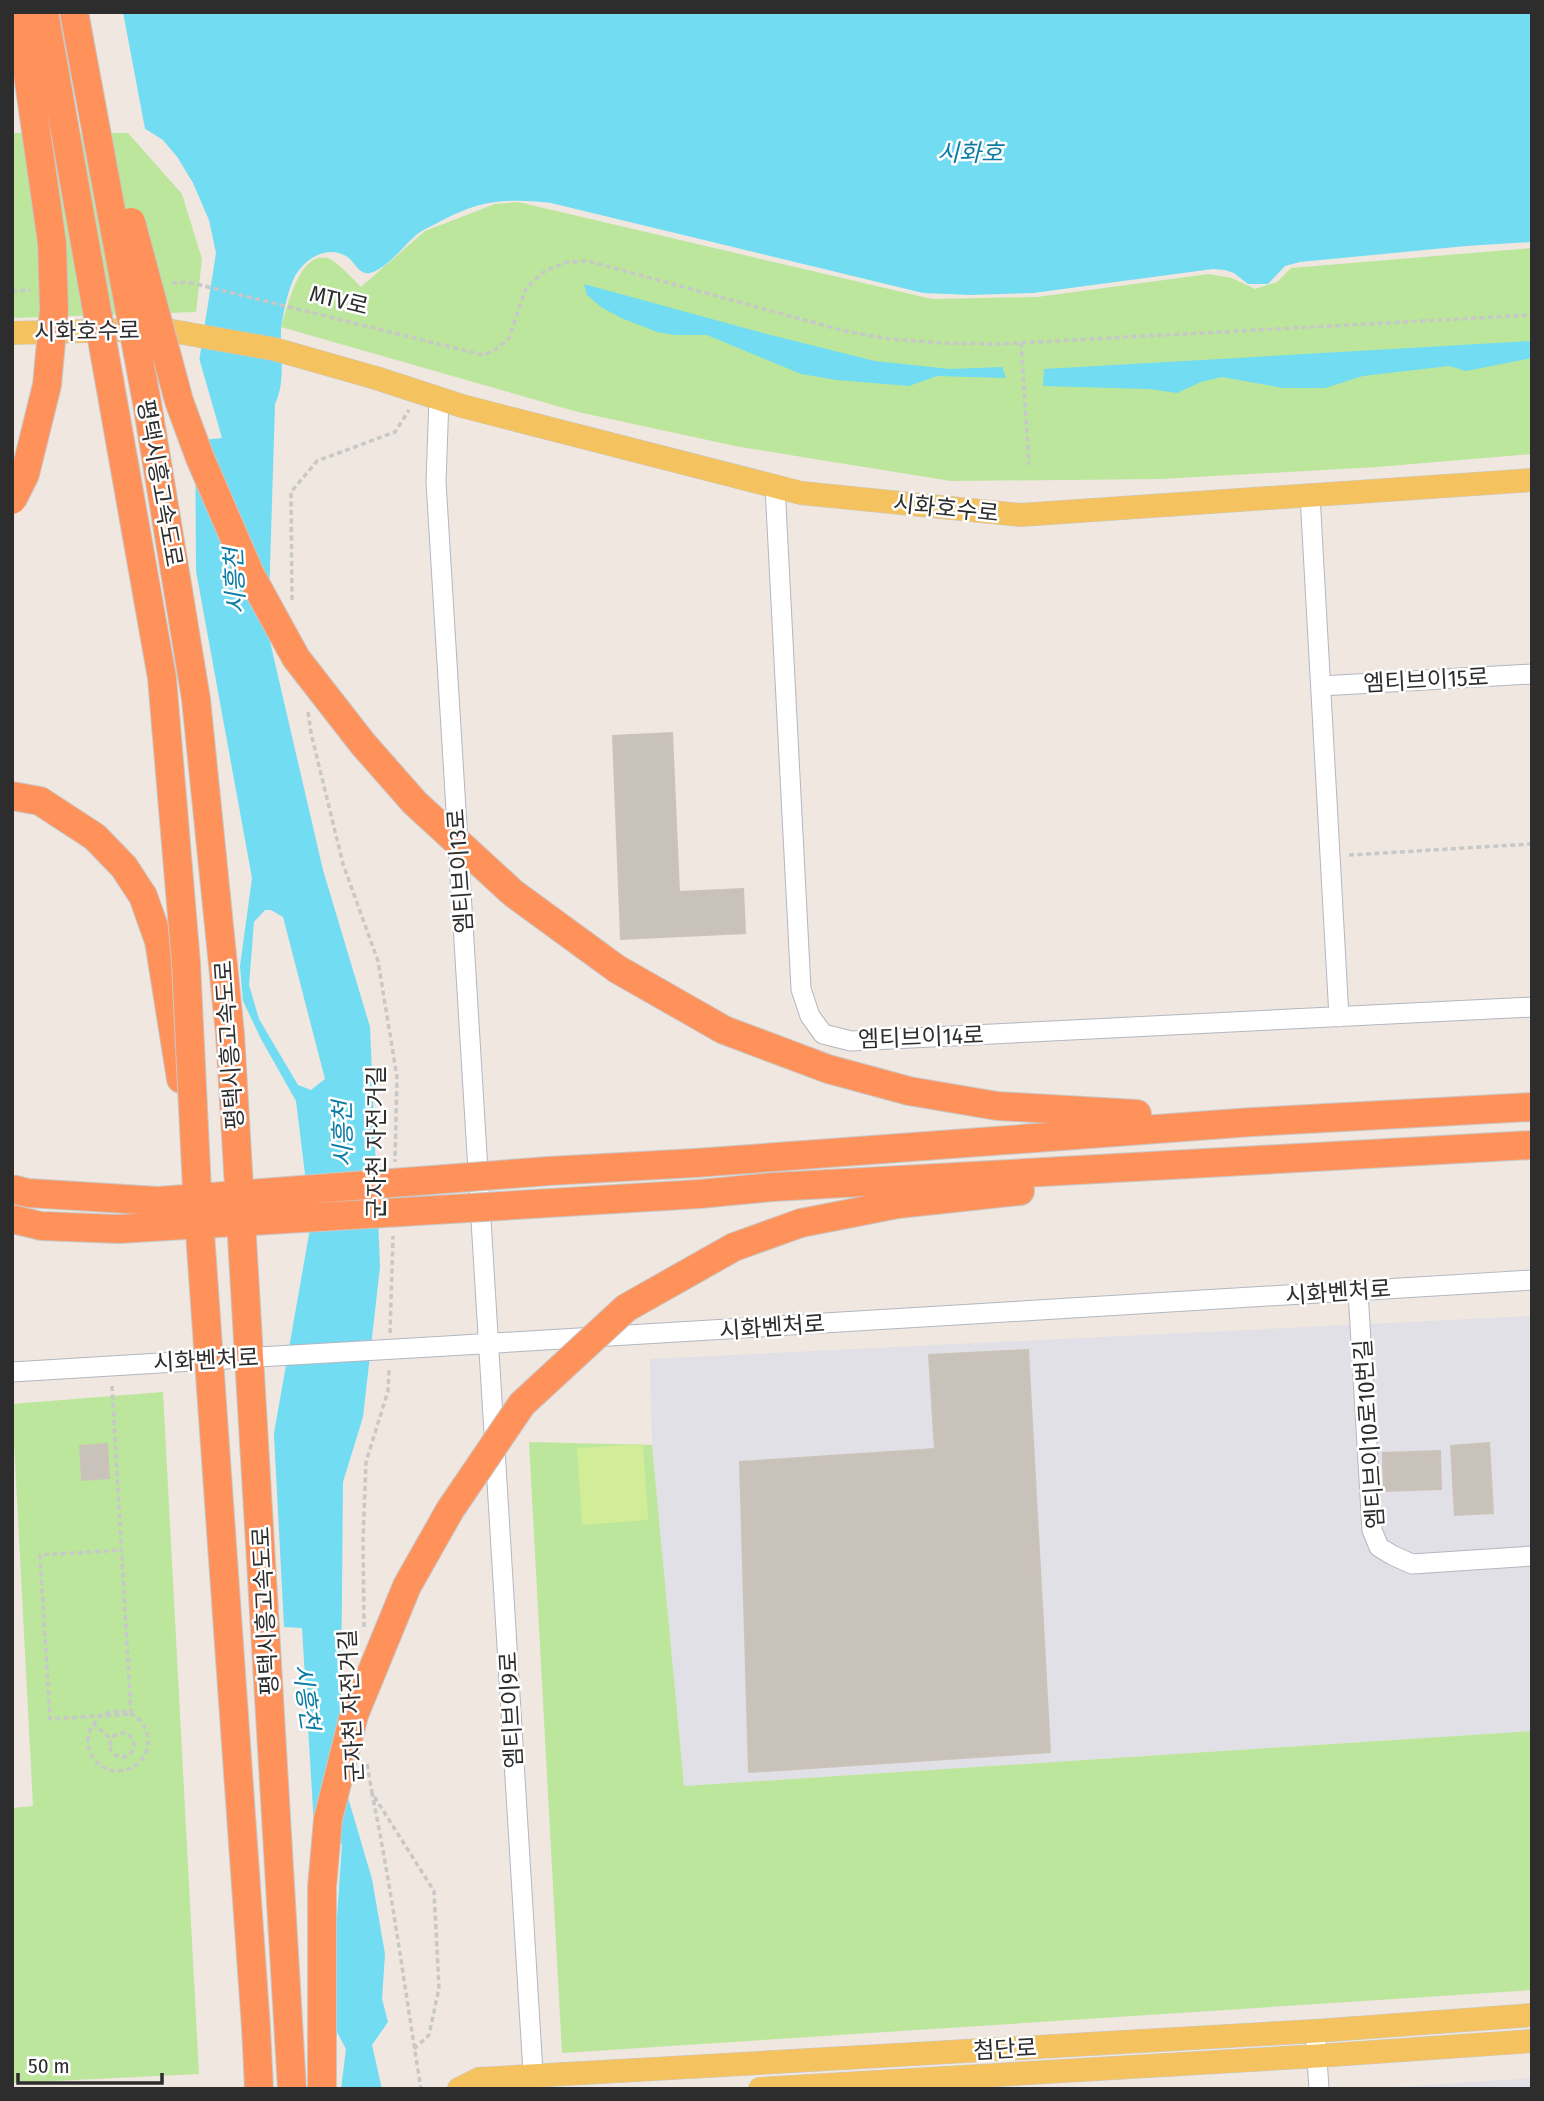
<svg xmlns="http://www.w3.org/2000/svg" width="1544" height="2101" font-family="'Fira Sans Condensed','Noto Sans KR',sans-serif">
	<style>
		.industrial { fill: #e1e0e7 }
		.green { fill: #bce69c }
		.pitch { fill: #d1ed98 }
		.water { fill: #72dcf2; fill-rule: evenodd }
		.pier { fill: #efe7e0 }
		.building { fill: #c8c2bb; stroke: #cbc3b9; stroke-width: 2 }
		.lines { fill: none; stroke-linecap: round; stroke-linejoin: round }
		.minor-casing { stroke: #b3b7c1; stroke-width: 21 }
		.major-casing { stroke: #c8c8c8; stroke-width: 24 }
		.highway-casing { stroke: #c8c8c8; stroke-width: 30 }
		.path { stroke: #c8c8c8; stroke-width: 3.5; stroke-dasharray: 5 3.5; stroke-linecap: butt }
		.minor { stroke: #fff; stroke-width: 19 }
		.major { stroke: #f4c360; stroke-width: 23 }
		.highway { stroke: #ff925b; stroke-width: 28 }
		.minor-bridge-casing { stroke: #b3b7c1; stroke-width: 21; stroke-linecap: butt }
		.highway-bridge-casing { stroke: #c8c8c8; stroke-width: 30; stroke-linecap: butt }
		.minor-bridge { stroke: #fff; stroke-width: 19 }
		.highway-bridge { stroke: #ff925b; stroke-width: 28 }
		.labels { text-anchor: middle; stroke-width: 5; stroke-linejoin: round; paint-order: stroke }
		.street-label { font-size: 23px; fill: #2d2d2d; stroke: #fff }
		.water-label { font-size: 24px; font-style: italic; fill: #0b7da4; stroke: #fff }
	</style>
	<rect width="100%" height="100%" fill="#efe7e0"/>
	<path class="industrial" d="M1532,1316V1731L684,1786L652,1445L650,1359Z
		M1532,2078V2089H1367Z"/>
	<path class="green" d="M12,133H128L182,194L202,259L196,312L12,318Z
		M518,202L932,299L1037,297L1209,274L1232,278L1255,289L1277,282L1291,268L1532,248V454L1377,467L1160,479L951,481L740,447L578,412L281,327C287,309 299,251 327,258C336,260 354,280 361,287L425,231L495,204Z
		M163,1392L199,2074L12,2083V1808L33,1806L12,1404Z
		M529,1442L652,1445L684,1786L1532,1731V1990L562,2053Z"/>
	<path class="pitch" d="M643,1444L648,1520L582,1525L577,1448Z"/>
	<path class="water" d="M12,12H1532V242L1466,246L1300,262L1285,266L1268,284H1248L1234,273L1225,270L1213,269L1033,293L970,295L923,293L551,203C509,198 480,200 443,220C434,225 423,229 415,236C404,246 385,270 370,273C358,275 355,261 346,256C326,244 302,261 294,278C288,290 282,318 281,330C280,355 286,381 275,404L268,633L323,870L370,1027L380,1267L363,1417L343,1482L341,1696L344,1784L372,1879L385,1954L382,1999L388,2022L372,2045L382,2089H341L346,2049L325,2010L258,1524L311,1223L296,1101L261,1039L243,1001L240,966L252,878L196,571L195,387L216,253L209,220L193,183L178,158L163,140L144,128ZM265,910H271L283,917L325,1079L311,1090L298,1085L259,1019L249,985L254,922Z
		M584,284L763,333L875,361L950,369L1002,367L1006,378L937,376L909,386L837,380L801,374L707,335H676L657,332L621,318L601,307L587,295Z
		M1532,341V358L1466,371L1449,366L1363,376L1325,388H1283L1222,377L1201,382L1177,393L1149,389L1043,386L1044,369Z"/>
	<path class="pier" d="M12,12H123L146,134L126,125L112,122L12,123Z
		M197,351L222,438L192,441V387Z
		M273,1416L284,1627L302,1628L315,1842L342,1844L334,1961L323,1957L276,1823L255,1524Z"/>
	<path class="building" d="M672,733L679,892L743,889L745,933L621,939L613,736Z
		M1028,1350L1050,1752L749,1772L740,1462L935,1449L929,1355Z
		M1489,1443L1493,1513L1455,1515L1451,1446Z
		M107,1444L109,1478L82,1480L80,1446Z
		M1440,1451L1441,1489L1384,1491L1383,1453Z"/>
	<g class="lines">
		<defs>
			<path id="minor" d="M439,398L436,482L534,2089
				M775,486L801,989L810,1016L823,1034L851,1041L1532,1007
				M1310,495L1339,1017
				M1321,686L1532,674
				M1358,1291L1372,1530L1379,1547L1392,1555L1412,1564L1532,1556
				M430,1347L1532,1280
				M12,1372L209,1360
				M1316,2043L1319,2089"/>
			<path id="major" d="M12,333L161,329L274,349L376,378L462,406L801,493L1020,515L1532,480
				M459,2089L479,2079L1316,2031L1532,2015
				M760,2089L1317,2056L1532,2041"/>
			<path id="highway" d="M12,796L40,801L95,837L124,867L143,896L159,941L181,1079
				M909,1091L997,1106L1137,1114
				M695,1163L1252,1122L1532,1107
				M699,1194L773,1187L1532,1145
				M801,1223L898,1204L1020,1191"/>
		</defs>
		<use href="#minor" class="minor-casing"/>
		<use href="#major" class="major-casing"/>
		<use href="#highway" class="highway-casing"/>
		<path class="path" d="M172,283L188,282L483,355L495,350L509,338L526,288L545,271L567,262L588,261L845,331L889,339L942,343L999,344L1532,315
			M12,291L31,290
			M1021,343L1029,465
			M292,600L291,492L317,461L395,432L409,410
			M308,712L311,733L343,864L378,961L397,1077L395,1162
			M1349,855L1532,844
			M390,1333L393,1236
			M112,1386L131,1714L50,1719L40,1555L122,1550
			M364,1627L363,1539L366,1462L388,1391L389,1369
			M88 1741a30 30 0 1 1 60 0a30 30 0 1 1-60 0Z
			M93,1723L111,1739
			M110 1745a12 12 0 1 1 24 0a12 12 0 1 1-24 0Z
			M367,1764L372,1793
			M414,2049L429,2035L439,1988L434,1891L372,1793C392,1891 405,1990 421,2089"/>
		<use href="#minor" class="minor"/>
		<use href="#major" class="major"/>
		<use href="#highway" class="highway"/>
		<defs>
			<path id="minor-bridge" d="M209,1360L430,1347"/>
			<path id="highway-bridge" d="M44,12L162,678L186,963L197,1190L256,2028L259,2089
				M74,12L147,403L196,699L230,1034L292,2089
				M131,222L179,401L200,458L250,574L296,658L363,744L415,803L513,893L617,969L724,1030L828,1069L909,1091
				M12,500L25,474L47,385L54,310L52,243L19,12
				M12,1189L28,1193L158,1201L549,1171L695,1163
				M12,1219L41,1226L119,1229L699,1194
				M322,2089V1887L328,1819L354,1715L407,1586L450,1510L522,1404L626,1308L734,1247L801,1223"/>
		</defs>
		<use href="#minor-bridge" class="minor-bridge-casing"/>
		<use href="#highway-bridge" class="highway-bridge-casing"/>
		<use href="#minor-bridge" class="minor-bridge"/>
		<use href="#highway-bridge" class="highway-bridge"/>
	</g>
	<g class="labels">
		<g class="street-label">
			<text transform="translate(339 300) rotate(14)" y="8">MTV로</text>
			<text transform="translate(87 331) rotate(-1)" y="8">시화호수로</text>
			<text transform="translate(160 483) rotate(80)" y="8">평택시흥고속도로</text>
			<text transform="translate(946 508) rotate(6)" y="8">시화호수로</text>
			<text transform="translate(1426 680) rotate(-3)" y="8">엠티브이15로</text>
			<text transform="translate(460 871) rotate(-94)" y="8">엠티브이13로</text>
			<text transform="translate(921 1037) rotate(-2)" y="8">엠티브이14로</text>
			<text transform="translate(229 1045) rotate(-94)" y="8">평택시흥고속도로</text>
			<text transform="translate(376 1142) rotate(-90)" y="8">군자천 자전거길</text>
			<text transform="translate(1338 1292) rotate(-4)" y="8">시화벤처로</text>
			<text transform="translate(772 1327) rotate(-4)" y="8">시화벤처로</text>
			<text transform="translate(206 1360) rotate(-3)" y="8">시화벤처로</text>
			<text transform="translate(1369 1434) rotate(-94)" y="8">엠티브이10로10번길</text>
			<text transform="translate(265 1611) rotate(-93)" y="8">평택시흥고속도로</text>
			<text transform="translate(351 1706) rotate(-93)" y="8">군자천 자전거길</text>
			<text transform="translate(511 1710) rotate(-93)" y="8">엠티브이9로</text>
			<text transform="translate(1005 2049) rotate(-3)" y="8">첨단로</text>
		</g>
		<g class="water-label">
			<text x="970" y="161">시화호</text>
			<text transform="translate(235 581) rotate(-93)" y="8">시흥천</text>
			<text transform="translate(343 1134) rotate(-91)" y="8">시흥천</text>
			<text transform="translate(306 1697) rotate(82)" y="8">시흥천</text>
		</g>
	</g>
	<rect width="1544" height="2101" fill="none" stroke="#2d2d2d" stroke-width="28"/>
	<path d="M18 2073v10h144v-10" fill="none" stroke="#2d2d2d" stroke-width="3.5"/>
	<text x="28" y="2073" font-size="21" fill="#2d2d2d" stroke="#ffffff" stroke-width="5" paint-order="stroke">50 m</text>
</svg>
